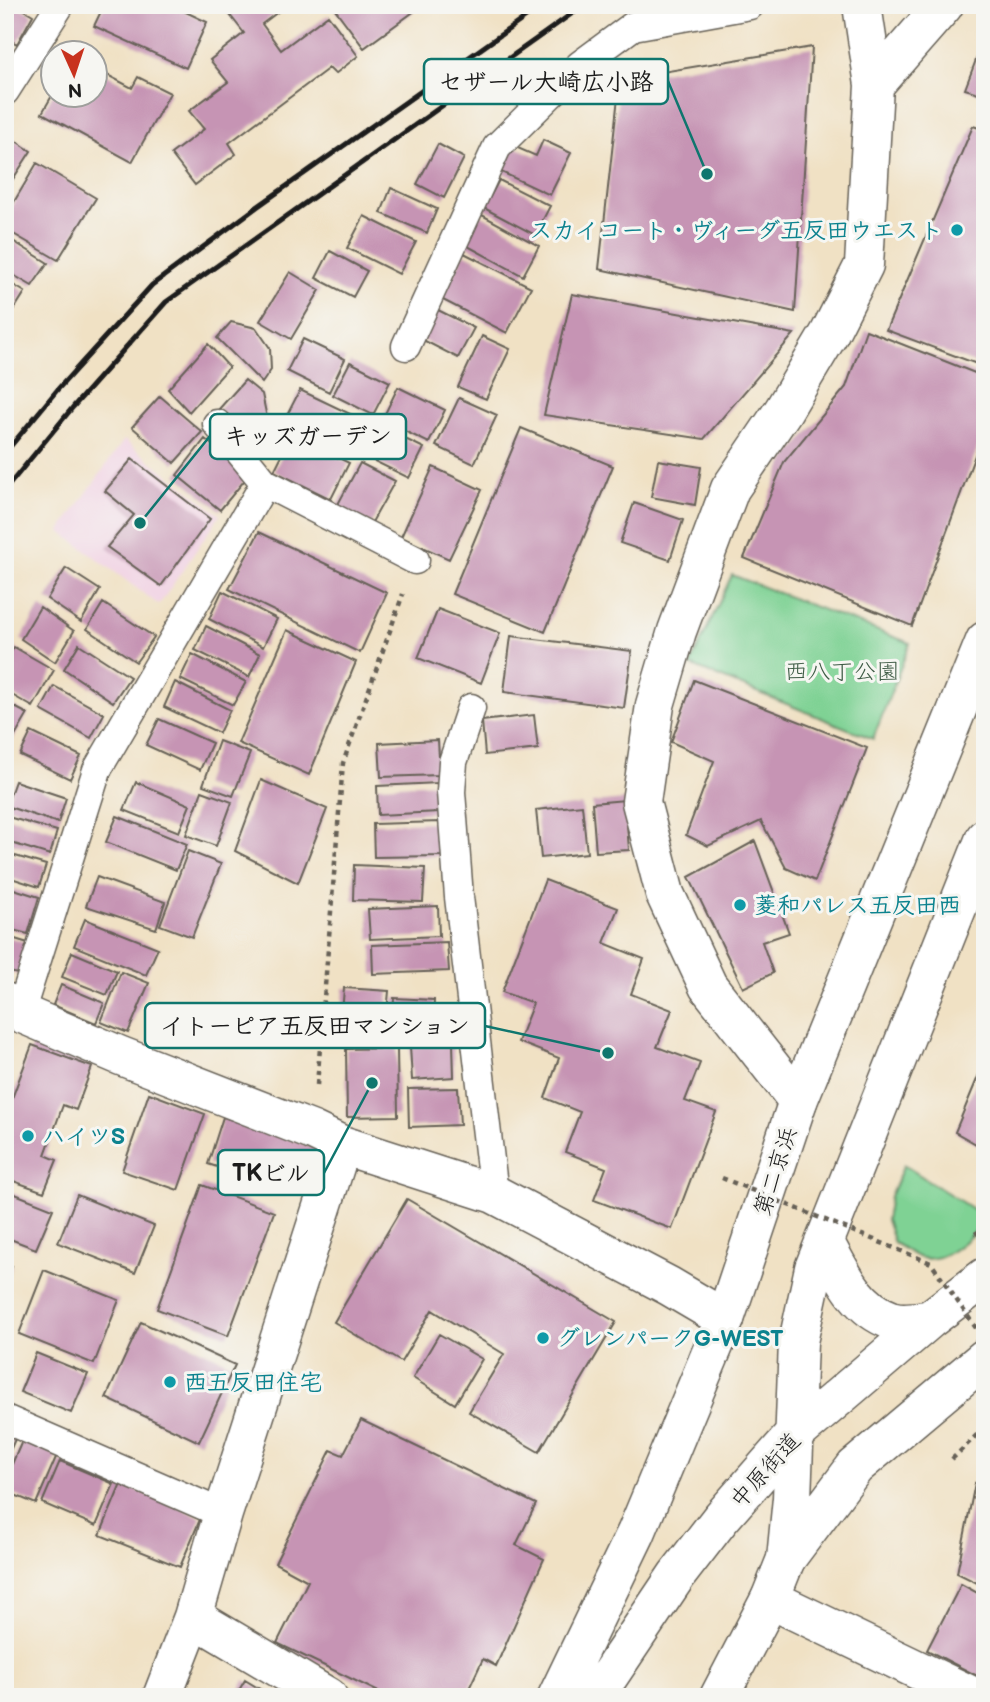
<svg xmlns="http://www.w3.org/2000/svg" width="990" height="1702" font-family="'Balsamiq Sans','Klee One',sans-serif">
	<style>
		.built { fill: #f1d0e3 }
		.green { fill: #7fd294; stroke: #4e7758; stroke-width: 2 }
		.building { fill: #c694b4 }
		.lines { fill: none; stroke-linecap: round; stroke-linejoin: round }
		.lane-casing { stroke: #666157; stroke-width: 31 }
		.street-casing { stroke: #666157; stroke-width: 41 }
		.primary-casing { stroke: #666157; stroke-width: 41 }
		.highway-casing { stroke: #666157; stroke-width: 41 }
		.path { stroke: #666157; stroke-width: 4.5; stroke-dasharray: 5 5; stroke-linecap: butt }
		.lane { stroke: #fff; stroke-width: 28 }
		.street { stroke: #fff; stroke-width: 38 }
		.primary { stroke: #fff; stroke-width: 38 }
		.highway { stroke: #fff; stroke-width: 38 }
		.rail { stroke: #1c1c1c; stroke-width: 5 }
		.path-bridge { stroke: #666157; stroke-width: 4.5; stroke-dasharray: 5 5; stroke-linecap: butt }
		.culture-dot { fill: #0f9aa8; stroke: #f6f6f2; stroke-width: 2.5 }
		.labels { text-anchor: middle; stroke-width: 6; stroke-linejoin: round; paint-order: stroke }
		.culture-label { font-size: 23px; font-weight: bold; fill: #0d838f; stroke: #f6f6f2; text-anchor: start }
		.park-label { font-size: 23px; fill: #3f5c46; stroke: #f6f6f2 }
		.street-label { font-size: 23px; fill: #1c1c1c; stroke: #f6f6f2 }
		.leader { fill: none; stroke: #0f766e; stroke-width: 2.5 }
		.callout-dot { fill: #0f766e; stroke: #f6f6f2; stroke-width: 2.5 }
		.callout { fill: #f6f6f2; stroke: #0f766e; stroke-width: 2.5 }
		.callout-label { font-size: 24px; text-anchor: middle; font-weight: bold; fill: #1c1c1c }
	</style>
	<rect width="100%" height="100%" fill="#f6f6f2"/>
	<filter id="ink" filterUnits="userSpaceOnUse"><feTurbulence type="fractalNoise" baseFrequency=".0143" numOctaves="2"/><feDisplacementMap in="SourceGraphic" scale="14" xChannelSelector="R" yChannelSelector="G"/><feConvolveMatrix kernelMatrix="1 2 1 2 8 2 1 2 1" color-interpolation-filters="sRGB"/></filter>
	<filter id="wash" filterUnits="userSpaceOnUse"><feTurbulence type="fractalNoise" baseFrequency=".00686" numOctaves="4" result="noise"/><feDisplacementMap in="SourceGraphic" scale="28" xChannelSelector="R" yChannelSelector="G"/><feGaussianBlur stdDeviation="1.57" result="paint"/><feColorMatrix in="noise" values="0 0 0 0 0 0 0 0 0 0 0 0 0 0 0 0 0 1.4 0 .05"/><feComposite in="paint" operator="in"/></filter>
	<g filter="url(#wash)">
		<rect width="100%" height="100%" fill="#f0e1c4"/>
		<path class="built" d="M124,440L220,515L159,605L60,531Z"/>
		<path class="green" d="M732,575L910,643L873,739L690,665Z
			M904,1165L985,1217V1222C969,1238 944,1266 918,1257C910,1254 902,1247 894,1243L886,1220L890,1196Z"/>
		<g id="blocks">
			<path class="building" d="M5,5H16L33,15L17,44L5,38Z
				M104,5H171L207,22L186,68L94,26Z
				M232,5H287L262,24L281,50L328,15L358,56L335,74L329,68L229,143L236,154L195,185L171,154L204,129L189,111L228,82L210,60L244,33L226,10Z
				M332,5H412L416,10L364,48Z
				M985,36V95L965,89Z
				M812,47L795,312L599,269L620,79Z
				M94,68L132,88L138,77L170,93L132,162L42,113L53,94H94Z
				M973,126L985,130V367L886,330Z
				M5,134L31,151L11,182L5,178Z
				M543,140L571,153L550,195L499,171L511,145L536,156Z
				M438,144L464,158L444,198L417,184Z
				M37,163L96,198L58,260L5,229V217Z
				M499,180L550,206L535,235L484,208Z
				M391,188L437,209L427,233L381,213Z
				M480,214L539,246L523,276L464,244Z
				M364,216L416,242L399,274L347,248Z
				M5,236L48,263L32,286L5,270Z
				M330,251L367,271L353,297L316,278Z
				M464,253L531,287L507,333L441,299Z
				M290,272L320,290L291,339L260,321Z
				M5,280L25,292L5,324Z
				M572,294L794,334L704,439L544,415Z
				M436,309L474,328L458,358L421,339Z
				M231,322L256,328L270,348L271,370L262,383L217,338Z
				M866,330L985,377V428L912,626L744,558L784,462L846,387Z
				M482,336L510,349L486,399L458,387Z
				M303,339L345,359L329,392L287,371Z
				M208,344L229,367L189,412L168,389Z
				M350,362L390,382L373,415L333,395Z
				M245,380L262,394L267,418L249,436L219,409Z
				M398,387L445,410L429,443L382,420Z
				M300,390L371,424L357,455L284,421Z
				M160,396L202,432L174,463L132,427Z
				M459,398L497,415L474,464L436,446Z
				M378,426L424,448L409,478L364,456Z
				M521,428L613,466L545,632L452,594Z
				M292,435L349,463L331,499L274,471Z
				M205,439L249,475L220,510L177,475Z
				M132,459L210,519L161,586L107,547L134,515L105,491Z
				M658,460L701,467L695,505L651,497Z
				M360,463L395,481L371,524L337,506Z
				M433,467L482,490L449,559L401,537Z
				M634,503L683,520L670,560L620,543Z
				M259,532L387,593L360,653L229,589Z
				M66,568L100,590L81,622L47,599Z
				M222,591L277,619L263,647L209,619Z
				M103,603L154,637L136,662L87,629Z
				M40,607L74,631L55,662L21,639Z
				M438,609L500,633L481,683L418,658Z
				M206,626L260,654L249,677L195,650Z
				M287,630L356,662L309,775L238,743Z
				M511,636L632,651L624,708L504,692Z
				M79,644L130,677L113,702L64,669Z
				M14,647L54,670L33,707L5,691V662Z
				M192,654L246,682L233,705L180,679Z
				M694,680L867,748L815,881L786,868L761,821L708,846L686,835L714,761L671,742Z
				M175,682L230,710L219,733L164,707Z
				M54,686L104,714L91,738L41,710Z
				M5,702L28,714L7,750L5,749Z
				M534,715L538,749L485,755L482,721Z
				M159,719L212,743L200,770L146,745Z
				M31,732L81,756L70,779L20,755Z
				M438,740L440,775L381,777L379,743Z
				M219,741L250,753L233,796L203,785Z
				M261,780L327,809L298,883L235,851Z
				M15,781L66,798L58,823L6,806Z
				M136,782L190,805L179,832L124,810Z
				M438,783L439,812L378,815L377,786Z
				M202,791L232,802L216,846L186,835Z
				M625,800L629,850L596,852L592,803Z
				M582,805L587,853L541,858L536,810Z
				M117,816L187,844L176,870L106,842Z
				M8,817L57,831L50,855L5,841Z
				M440,822L442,856L374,857L373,824Z
				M755,841L789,933L762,942L773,973L743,988L689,877Z
				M188,851L221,864L192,937L160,925Z
				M5,853L46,865L39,887L5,876Z
				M354,865L425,868L423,902L353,900Z
				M97,877L165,902L156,929L86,906Z
				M545,880L618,908L604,943L644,959L631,994L672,1010L657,1047L700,1063L685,1101L716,1112L672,1229L594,1200L606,1168L565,1152L580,1112L545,1098L559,1058L518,1042L533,1003L502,992Z
				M14,889L39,897L28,934L5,928V917Z
				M438,906L439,936L370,939L368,909Z
				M85,919L158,948L146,975L74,946Z
				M5,936L28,943L18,974L5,971Z
				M447,942L449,971L373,974L372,945Z
				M72,952L117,971L107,995L62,977Z
				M121,972L149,983L128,1033L101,1022Z
				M61,985L104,1003L96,1023L53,1005Z
				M344,988L389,991L384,1044L340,1040Z
				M394,998L434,1000L432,1043L392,1041Z
				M453,1043L454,1077L412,1080L410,1046Z
				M32,1045L92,1067L76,1110L63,1105L45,1155L57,1160L44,1192L5,1178V1117Z
				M397,1048L398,1116L347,1117L346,1049Z
				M985,1060V1149L955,1132Z
				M458,1088L460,1125L409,1127L408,1089Z
				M149,1093L205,1114L178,1190L122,1171Z
				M223,1117L322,1150L307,1196L208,1164Z
				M202,1185L274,1212L228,1336L157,1309Z
				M5,1190L53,1209L36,1249L5,1237Z
				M77,1195L154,1226L135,1273L58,1243Z
				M407,1199L616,1322L539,1452L469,1412L504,1354L432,1310L401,1362L334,1322Z
				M5,1264L12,1266L6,1285H5Z
				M44,1270L119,1300L94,1364L19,1334Z
				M141,1322L235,1365L199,1442L106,1398Z
				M439,1334L482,1359L455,1404L413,1378Z
				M36,1353L88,1374L71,1413L20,1392Z
				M361,1420L536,1504L516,1545L544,1559L496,1666L483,1659L465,1697H389L277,1643L308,1581L275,1563L331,1450L343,1455Z
				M5,1435L15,1439L5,1462Z
				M22,1441L57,1455L36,1504L5,1491V1480Z
				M60,1461L114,1484L96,1526L42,1503Z
				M975,1483L985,1488V1587L957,1573Z
				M121,1484L201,1517L180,1567L100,1535Z
				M961,1584L985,1597V1680L927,1650Z
				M245,1680L273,1697H235Z"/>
		</g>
	</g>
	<g filter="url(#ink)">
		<use href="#blocks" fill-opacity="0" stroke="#666157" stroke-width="2"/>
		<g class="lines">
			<defs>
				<path id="lane" d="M5,91L60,5
					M406,346L497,147L580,65L633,26L750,5
					M217,424L265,483
					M471,708L453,762L451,792L459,897L494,1194
					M20,1013L97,770L265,483L415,560
					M5,1419L223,1514"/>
				<path id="street" d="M874,85L944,5
					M5,1002L20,1013L121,1056L313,1131L342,1145L494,1194L669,1286L725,1319
					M798,1101L708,986L665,894L641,802L655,705L677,631L730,489L783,411L829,334L864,265L874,85L862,5
					M770,1599L974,1697
					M193,1617L328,1697
					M162,1697L193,1617L223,1514L342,1145"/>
				<path id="primary" d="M825,1243C841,1272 856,1308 891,1320C901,1324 917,1321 929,1320
					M786,1559L855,1467L985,1358
					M582,1697L609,1676L677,1575L721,1518L793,1436L929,1320L985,1277"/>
				<path id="highway" d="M557,1697L636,1533L725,1319L798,1101L985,641
					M719,1697L770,1599L786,1559L792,1498L798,1342L814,1268L985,838"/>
			</defs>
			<use href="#lane" class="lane-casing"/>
			<use href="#street" class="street-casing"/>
			<use href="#primary" class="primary-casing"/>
			<use href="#highway" class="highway-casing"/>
			<path class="path" d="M317,1085L343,763L403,594
				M975,1234L985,1228
				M952,1459L985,1427"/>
			<use href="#lane" class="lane"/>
			<use href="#street" class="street"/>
			<use href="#primary" class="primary"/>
			<use href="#highway" class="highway"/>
			<path class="rail" d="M5,453L58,389L152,285L257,207L543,5
				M5,490L73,407L166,302L584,5"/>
			<path class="path-bridge" d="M722,1178L931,1263L985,1341"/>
		</g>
	</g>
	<g class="culture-dot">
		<circle cx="957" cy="230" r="7"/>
		<circle cx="740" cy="905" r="7"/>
		<circle cx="28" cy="1136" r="7"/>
		<circle cx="543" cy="1338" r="7"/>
		<circle cx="170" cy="1382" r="7"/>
	</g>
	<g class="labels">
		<g class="culture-label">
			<text x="943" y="238" text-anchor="end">スカイコート・ヴィーダ五反田ウエスト</text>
			<text x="754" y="913">菱和パレス五反田西</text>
			<text x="42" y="1144">ハイツS</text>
			<text x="557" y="1346">グレンパークG-WEST</text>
			<text x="184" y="1390">西五反田住宅</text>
		</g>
		<g class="park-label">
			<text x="842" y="679">西八丁公園</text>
		</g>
		<g class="street-label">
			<text transform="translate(775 1171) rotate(-72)" y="8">第二京浜</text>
			<text transform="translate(765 1470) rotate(-48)" y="8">中原街道</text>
		</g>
	</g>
	<path class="leader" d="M707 174L668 81M140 523L210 436M608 1053L485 1026M372 1083L324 1173"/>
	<g class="callout-dot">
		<circle cx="707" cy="174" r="7"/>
		<circle cx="140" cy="523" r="7"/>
		<circle cx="608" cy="1053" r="7"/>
		<circle cx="372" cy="1083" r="7"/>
	</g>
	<g class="callout">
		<rect x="424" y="59" width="244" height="45" rx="7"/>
		<rect x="210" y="414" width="196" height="45" rx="7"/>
		<rect x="145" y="1003" width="340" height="45" rx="7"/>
		<rect x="218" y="1150" width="106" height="45" rx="7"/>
	</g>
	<g class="callout-label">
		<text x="546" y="90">セザール大崎広小路</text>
		<text x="308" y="444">キッズガーデン</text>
		<text x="315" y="1034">イトーピア五反田マンション</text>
		<text x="271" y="1181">TKビル</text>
	</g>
	<rect width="990" height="1702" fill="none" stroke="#f6f6f2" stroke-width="28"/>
	<g transform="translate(74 74) rotate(177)"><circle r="33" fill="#f6f6f2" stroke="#9f9f9c" stroke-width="2"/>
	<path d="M0-5L12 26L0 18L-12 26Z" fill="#c8321e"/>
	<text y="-10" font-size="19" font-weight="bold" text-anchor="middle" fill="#1c1c1c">N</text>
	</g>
</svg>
